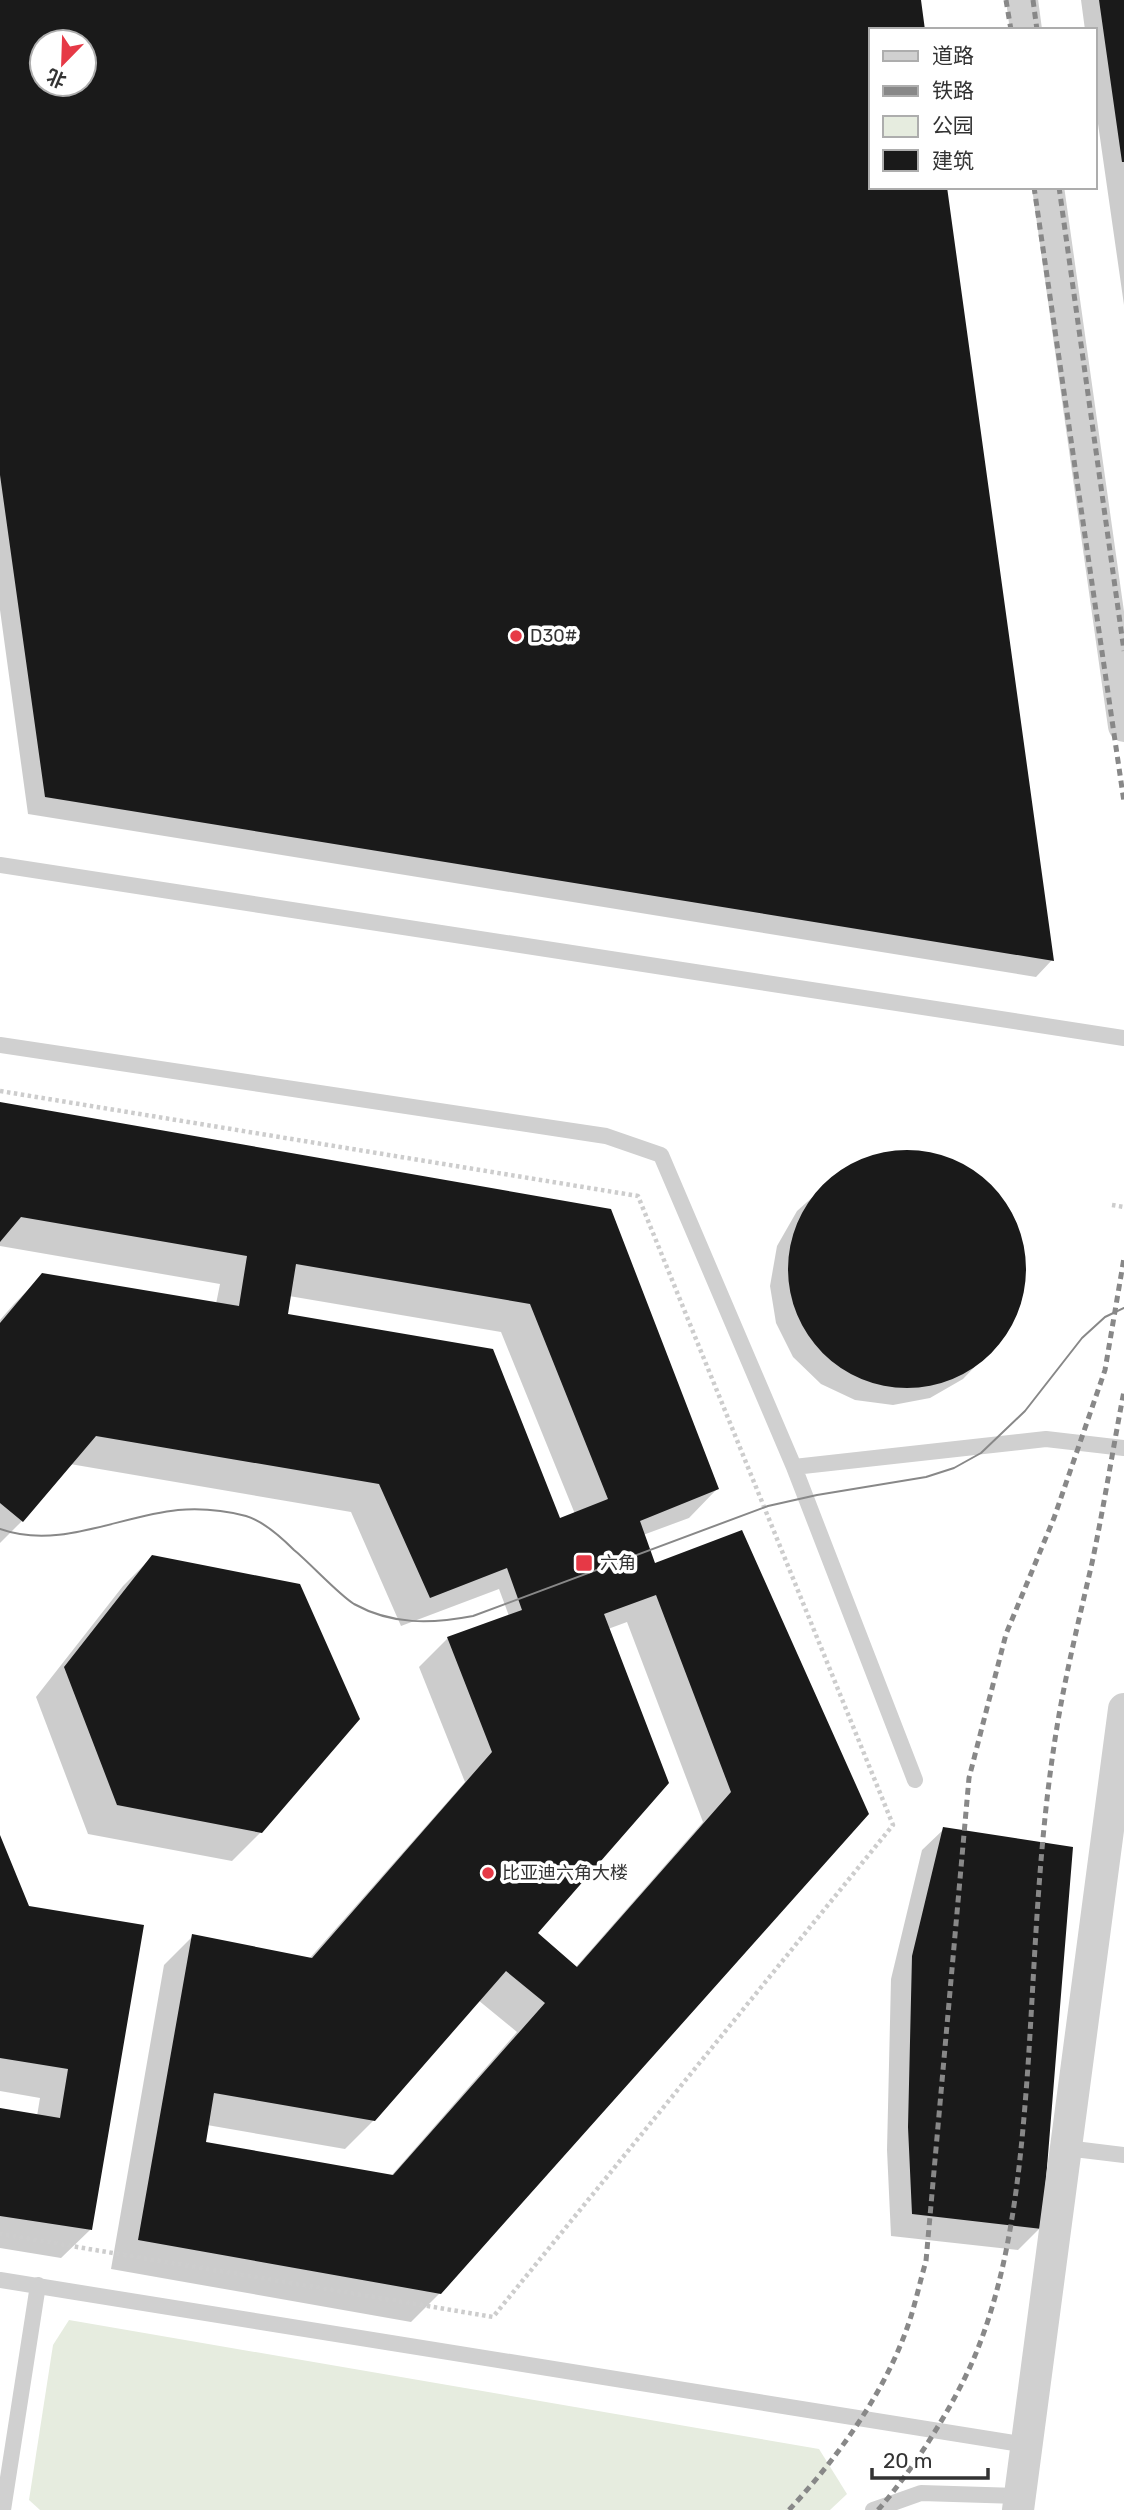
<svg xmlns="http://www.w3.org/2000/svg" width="1124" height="2510" font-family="Rubik,'Noto Sans SC',sans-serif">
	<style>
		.green { fill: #e6ecdf }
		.shadow { fill: #0003; fill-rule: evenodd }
		.building { fill: #1a1a1a; fill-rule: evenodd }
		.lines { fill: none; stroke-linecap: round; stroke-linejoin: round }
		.path { stroke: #cdcdcd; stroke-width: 4.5; stroke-dasharray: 3.5 3.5; stroke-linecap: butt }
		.lane { stroke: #d0d0d0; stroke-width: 16 }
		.street { stroke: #d0d0d0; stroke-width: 32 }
		.tram { stroke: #888; stroke-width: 2 }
		.rail { stroke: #888; stroke-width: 5; stroke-dasharray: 7 5; stroke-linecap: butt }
		.poi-dot { fill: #e63946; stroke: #fff; stroke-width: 2.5 }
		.labels { text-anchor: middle; stroke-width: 7; stroke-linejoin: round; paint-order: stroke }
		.poi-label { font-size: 18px; fill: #333; stroke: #fff; text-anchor: start }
	</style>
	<rect width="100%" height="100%" fill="#fff"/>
	<path class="green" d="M69,2320L819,2449L847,2494L830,2510H40L29,2500L53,2345Z"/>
	<path class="shadow" d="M0,0H919L870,30V187L1052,960L1036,977L28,814L0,610ZM42,42H84V84H42Z
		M1081,0H1124V305L1094,96V30H1085Z
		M0,1104L610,1210L717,1489L689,1518L643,1535L654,1564L866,1814L440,2293L411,2322L111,2269L164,1965L193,1936L309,1959L465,1782L419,1667L448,1638L509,1616L499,1589L401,1626L351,1512L70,1464L22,1521L0,1543V1320L14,1304L43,1275L216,1304L220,1284L0,1246ZM289,1296L501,1332L575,1514L559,1520L286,1315ZM627,1622L703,1822L575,1968L536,1933L608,1629ZM478,2000L517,2032L391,2176L204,2144L207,2125L345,2149L374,2120Z
		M925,1152L963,1165L995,1190L1009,1208L1017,1224L1025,1262L1022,1299L1007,1333L963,1379L930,1398L893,1405L855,1400L821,1384L793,1357L776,1323L770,1286L777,1246L797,1211L846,1167L883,1153Z
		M152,1557L261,1832L232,1861L88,1834L36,1697L123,1586Z
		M944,1829L1040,2228L1018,2250L891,2236L887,2150L891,1979L922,1850Z
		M0,1840L28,1908L142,1927L90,2230L61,2258L0,2248V2110L37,2116L40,2098L0,2091Z"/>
	<path class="building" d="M0,0H921L925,30H870V187H947L1054,961L45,797L0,475ZM42,42H84V84H42Z
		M1099,0H1124V162H1122Z
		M0,1102L611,1209L719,1489L640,1521L655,1563L742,1530L869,1814L441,2294L138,2240L192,1934L312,1958L492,1752L447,1637L522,1610L507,1568L430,1598L379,1484L96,1436L23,1522L0,1503V1323L42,1273L239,1306L247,1256L21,1217L0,1242ZM296,1264L530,1304L608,1499L560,1518L493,1349L288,1314ZM656,1595L731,1792L577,1967L538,1933L669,1783L604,1614ZM506,1971L545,2003L393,2175L206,2142L214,2093L375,2121Z
		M788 1269a119 119 0 1 1 238 0a119 119 0 1 1-238 0Z
		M152,1555L300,1584L360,1719L262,1833L117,1805L64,1667Z
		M943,1827L1073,1847L1042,2229L912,2214L908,2127L912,1956Z
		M0,1835L29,1906L144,1925L92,2230L0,2216V2108L60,2118L68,2069L0,2058Z"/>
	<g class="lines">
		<path class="path" d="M0,1091L638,1196L893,1825L493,2317L0,2234
			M1112,1205L1124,1207"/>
		<path class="lane" d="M0,865L1124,1038
			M0,1045L606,1136L661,1155L794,1467L915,1780
			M794,1467L1046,1439L1124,1448
			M1066,2148L1124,2155
			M0,2280L1026,2445
			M3,2510L38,2285
			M873,2510L921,2493L1020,2496"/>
		<path class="street" d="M1022,0L1026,30
			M1048,187L1124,726
			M1018,2510L1124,1709"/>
		<path class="tram" d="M0,1529C59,1550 119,1516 178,1510C202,1508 223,1510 246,1516C263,1521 282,1538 294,1550C310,1563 338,1594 354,1604C392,1625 431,1624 473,1616L768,1506L817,1495L926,1477L954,1468L981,1453L1025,1411L1082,1338L1105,1317L1124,1308"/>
		<path class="rail" d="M1006,0L1011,30
			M1033,0L1037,30
			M1034,187L1124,802
			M1059,187L1124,651
			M789,2510C840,2455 890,2386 912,2313C917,2296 921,2278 926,2261L969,1778L1006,1634L1054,1518L1105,1370L1124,1258
			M878,2510C913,2470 953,2407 974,2358C1012,2268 1021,2162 1028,2066C1035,1960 1038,1852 1054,1746C1063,1684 1078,1624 1092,1563C1104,1506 1113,1448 1124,1391"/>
	</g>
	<g class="poi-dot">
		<circle cx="516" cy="636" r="7"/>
		<rect x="575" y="1554" width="18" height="18" rx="3.5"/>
		<circle cx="488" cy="1873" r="7"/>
	</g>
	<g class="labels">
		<g class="poi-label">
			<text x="530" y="642">D30#</text>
			<text x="600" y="1569">六角</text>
			<text x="502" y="1879">比亚迪六角大楼</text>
		</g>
	</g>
	<rect x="869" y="28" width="228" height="161" fill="#ffffff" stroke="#adadad" stroke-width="2"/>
	<rect x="883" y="51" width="35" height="10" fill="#d0d0d0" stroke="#adadad" stroke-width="2"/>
	<text x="932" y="63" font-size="21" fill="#333333">道路</text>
	<rect x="883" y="86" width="35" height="10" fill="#888888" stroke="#adadad" stroke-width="2"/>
	<text x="932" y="98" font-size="21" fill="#333333">铁路</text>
	<rect x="883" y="116" width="35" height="21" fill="#e6ecdf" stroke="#adadad" stroke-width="2"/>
	<text x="932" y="133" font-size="21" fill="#333333">公园</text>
	<rect x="883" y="150" width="35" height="21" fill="#1a1a1a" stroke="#adadad" stroke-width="2"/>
	<text x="932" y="168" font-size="21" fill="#333333">建筑</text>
	<g transform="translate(63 63) rotate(203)"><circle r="33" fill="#ffffff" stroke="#adadad" stroke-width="2"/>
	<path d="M0-5L12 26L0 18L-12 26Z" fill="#e63946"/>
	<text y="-10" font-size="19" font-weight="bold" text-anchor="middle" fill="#333333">北</text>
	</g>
	<path d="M872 2468v10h116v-10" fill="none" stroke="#333333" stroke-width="3.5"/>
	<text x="883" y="2468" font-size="21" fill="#333333" stroke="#ffffff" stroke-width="5" paint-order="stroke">20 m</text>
</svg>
